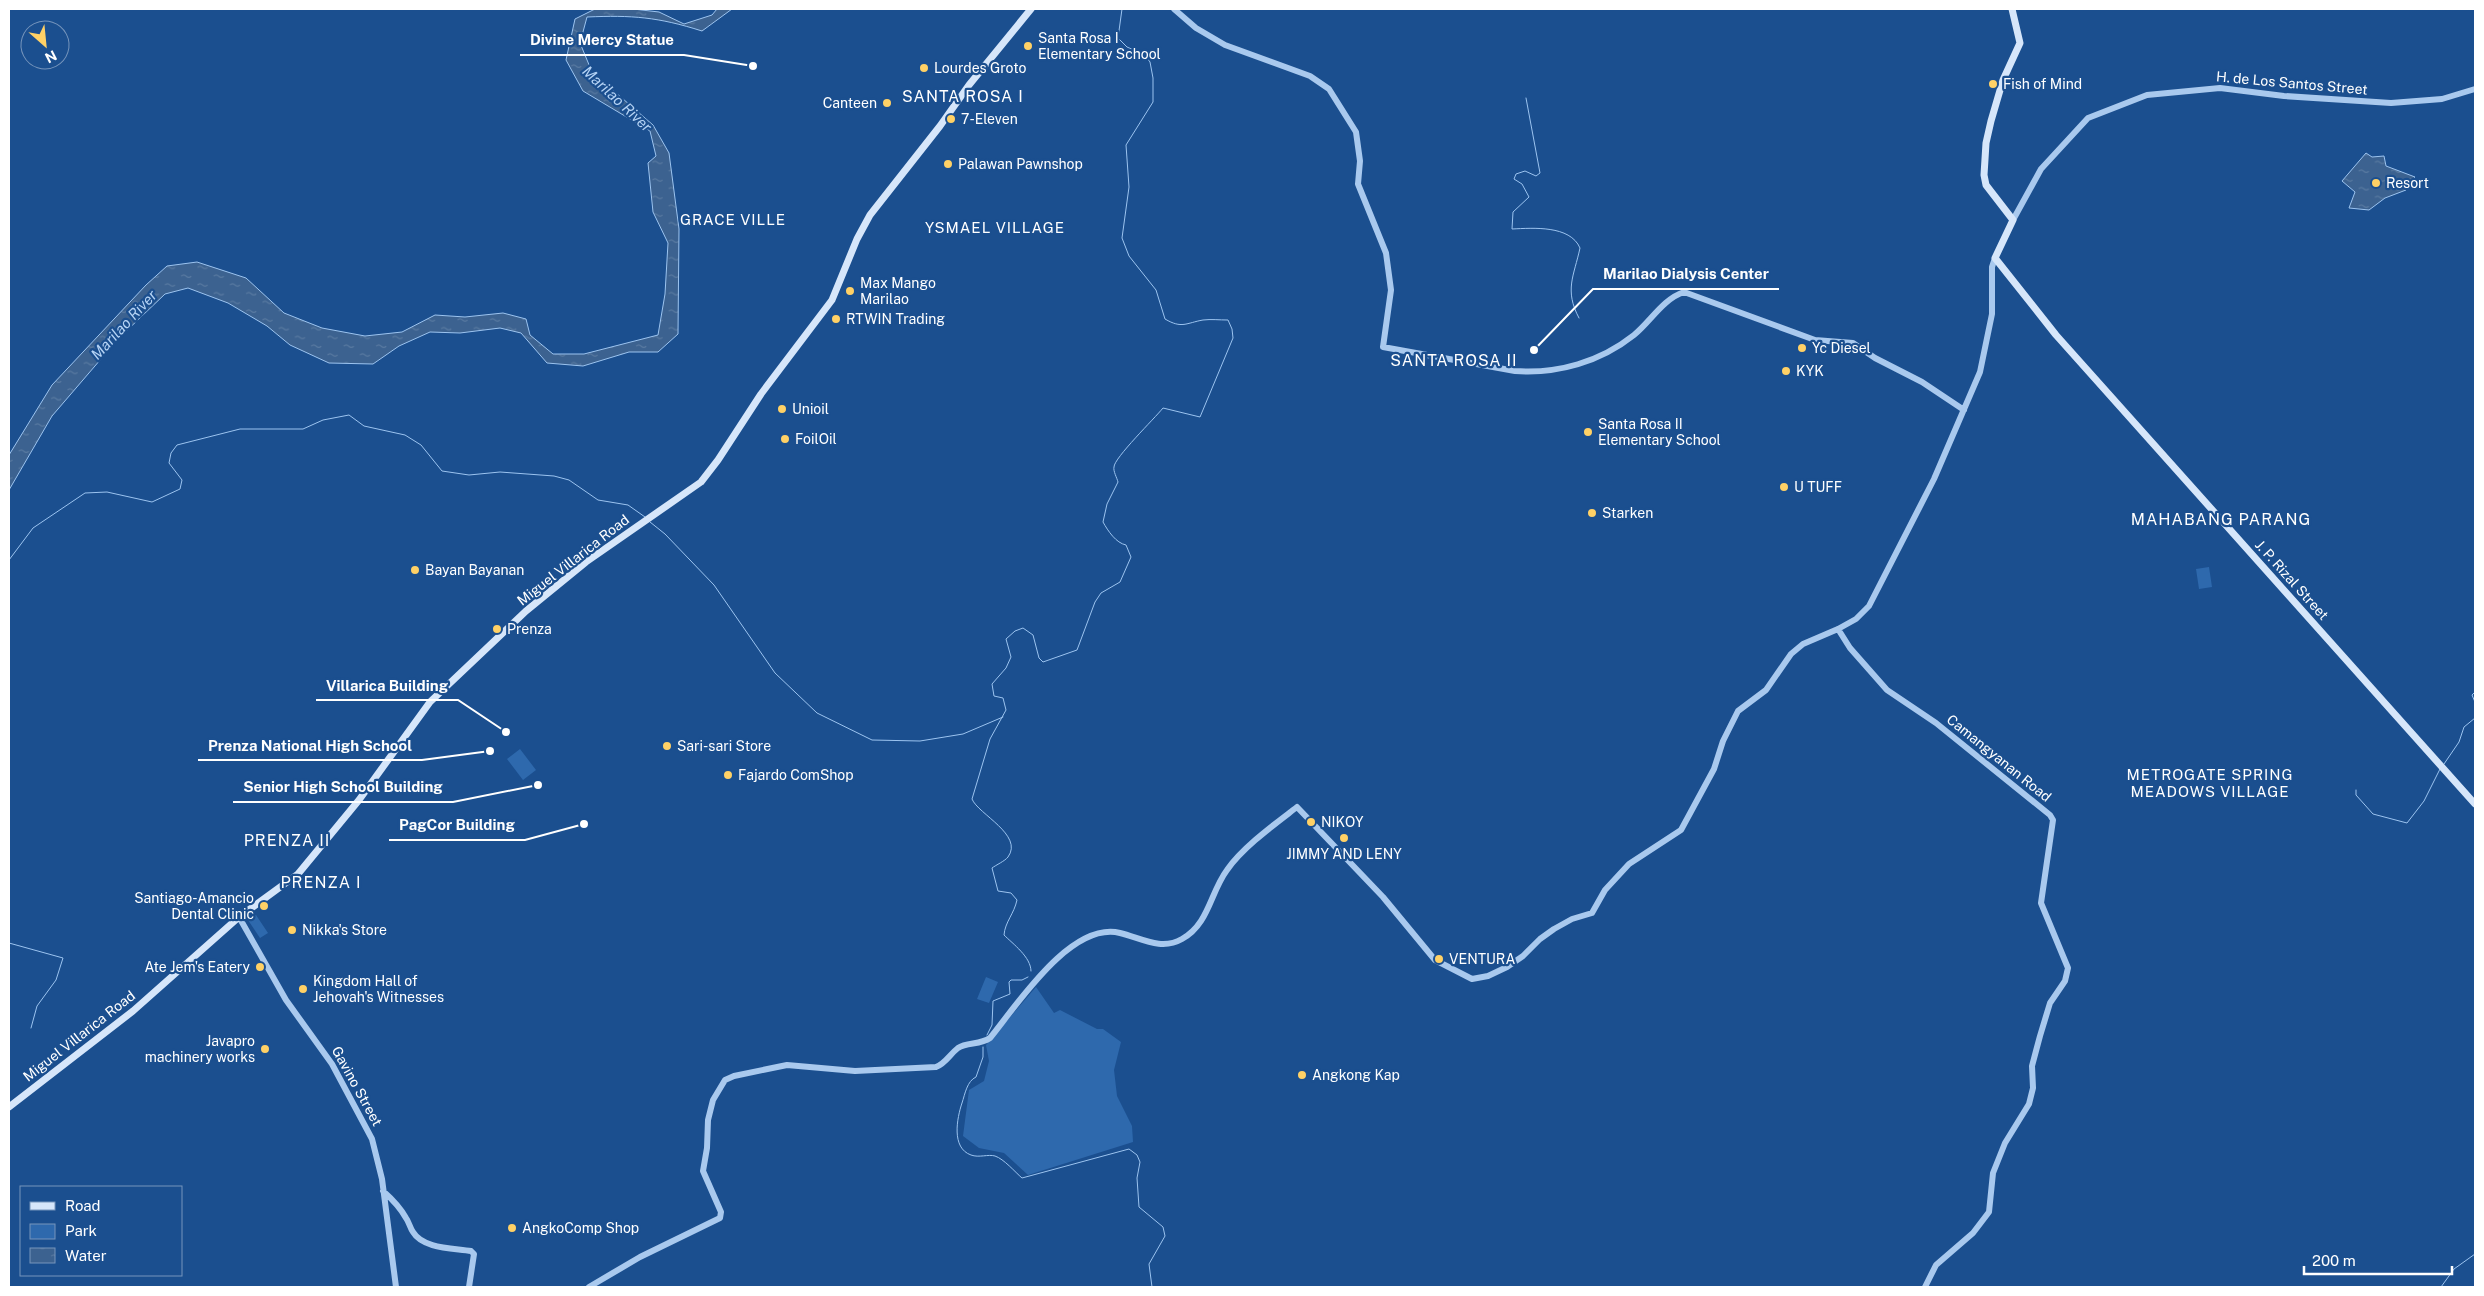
<svg xmlns="http://www.w3.org/2000/svg" width="2484" height="1296" font-family="'Public Sans',sans-serif">
	<style>
		.green { fill: #2e69ad }
		.water { fill: url(#water-ripples); stroke: #9cc4f0 }
		.lines { fill: none; stroke-linecap: round; stroke-linejoin: round }
		.stream { stroke: #9cc4f0; stroke-width: 1 }
		.tertiary { stroke: #a9c9ee; stroke-width: 6 }
		.secondary { stroke: #d6e6fa; stroke-width: 7 }
		.poi-dot { fill: #ffd166; stroke: #1b4f8f; stroke-width: 2 }
		.labels { text-anchor: middle; stroke-width: 4.5; stroke-linejoin: round; paint-order: stroke }
		.poi-label { font-size: 14px; fill: #fff; stroke: #1b4f8f; text-anchor: start }
		.street-label { font-size: 14px; fill: #fff; stroke: #1b4f8f }
		.water-label { font-size: 15px; font-style: italic; fill: #b5d3f5; stroke: #1b4f8f }
		.neighbourhood-label { font-size: 15px; letter-spacing: 1px; fill: #fff; stroke: #1b4f8f }
		.quarter-label { font-size: 16px; letter-spacing: 1px; fill: #fff; stroke: #1b4f8f }
		.leader { fill: none; stroke: #fff; stroke-width: 2 }
		.callout-dot { fill: #fff; stroke: #1b4f8f; stroke-width: 2 }
		.callout-label { font-size: 15px; text-anchor: middle; font-weight: bold; fill: #fff; stroke: #1b4f8f; stroke-width: 4.5; stroke-linejoin: round; paint-order: stroke }
	</style>
	<defs>
		<pattern id="water-ripples" width="26" height="14" patternUnits="userSpaceOnUse" patternTransform="scale(1.25)"><rect width="26" height="14" fill="#3c6290"/><path d="M2 4q2-2 4 0t4 0M15 11q2-2 4 0t4 0" fill="none" stroke="#597aa1"/></pattern>
	</defs>
	<rect width="100%" height="100%" fill="#1b4f8f"/>
	<path class="green" d="M2209,567L2212,587L2199,589L2196,569Z
		M520,749L536,770L523,780L507,759Z
		M256,915L268,933L260,938L248,920Z
		M986,977L998,982L989,1003L977,999Z
		M1036,987L1054,1013L1060,1010L1097,1029H1103L1121,1042L1114,1070L1117,1096L1132,1126L1133,1142L1028,1175L1004,1153L979,1148L963,1136L969,1090L984,1081L989,1061L986,1045Z"/>
	<path class="water" d="M595,9H633L659,12L684,24L712,15L717,9H732L702,31C658,17 632,15 587,17L580,43L592,72L653,125L669,153L679,229L678,334L658,352H629L583,366L547,363L521,333L500,328L460,333L430,332L399,346L373,364L329,363L290,345L267,326L228,303L188,288L165,294L119,338L52,416L9,490V455L52,385L146,285L167,266L197,262L246,278L284,313L322,328L365,336L402,332L435,315L465,317L503,313L526,319L530,335L553,354H584L658,335L665,294L668,243L653,212L648,163L656,156L650,131L583,91L566,60L575,19Z
		M2366,153L2372,157L2384,156L2386,166L2415,177L2408,184L2406,190L2385,198L2369,210L2349,208L2355,192L2342,181Z"/>
	<g class="lines">
		<path class="stream" d="M1526,98L1540,173L1536,176L1525,171L1516,174L1514,179L1522,184L1529,197L1513,212L1512,229C1533,228 1570,225 1580,248C1574,276 1564,290 1579,318
			M650,522L665,534L714,585L775,673L817,713L872,740L920,741L963,734L1003,717
			M9,560L33,528L85,493L107,492L152,502L180,489L182,480L169,463L171,453L177,445L240,429H303L323,420L349,415L364,426L405,435L421,445L442,471L469,475L500,472L554,476L569,480L598,500L628,505L645,517
			M2475,692L2472,695L2475,702
			M2444,764L2459,742L2464,727L2475,718
			M2356,790V795L2373,814L2407,823L2424,801L2440,769
			M9,943L63,958L56,980L37,1006L31,1028
			M1031,971C1031,957 1013,944 1004,935C1005,922 1014,914 1017,900L1011,893L998,891L992,868C996,865 1005,861 1008,857C1024,835 978,814 972,799L990,739L1006,710L1003,698L994,696L992,684L1006,668L1011,657L1006,639L1015,631L1023,628L1033,635L1039,658L1043,662L1077,650L1095,602L1101,593L1120,582L1131,557L1126,545C1116,543 1108,531 1103,522L1107,504L1118,482C1117,478 1113,471 1114,467C1114,458 1155,418 1163,408L1200,417L1233,338L1232,329L1228,320C1219,320 1211,319 1203,320C1186,323 1182,329 1165,319L1156,290L1129,256L1122,238L1129,187L1126,145L1153,102V78L1150,62L1145,55L1127,47L1118,38L1122,9
			M987,1035L992,1025L993,1001L1010,994L1009,982L1011,980H1022L1028,977
			M983,1047V1057L976,1077C967,1081 965,1094 962,1103C957,1118 951,1148 971,1155C979,1158 988,1154 995,1156C1004,1159 1015,1172 1022,1178L1129,1149L1137,1155L1140,1162L1137,1178L1139,1207L1163,1227L1165,1236L1149,1264L1152,1287
			M2441,1287L2454,1269L2475,1254"/>
		<path class="tertiary" d="M1174,9L1196,28L1225,45L1310,76L1329,89L1356,132L1360,161L1358,184L1386,253L1391,290L1383,347L1515,371C1558,374 1600,362 1634,335C1651,321 1663,299 1684,292L1815,340L1853,343L1875,358L1922,382L1964,410
			M2013,220L2041,169L2088,118L2147,95L2220,88L2284,96L2391,103L2442,99L2475,89
			M1838,629L1850,648L1887,690L1936,723L2050,815L2053,820L2041,903L2068,968L2065,981L2050,1003L2040,1036L2032,1066L2033,1088L2029,1104L2005,1143L1993,1173L1989,1212L1973,1233L1936,1265L1925,1287
			M239,917L286,1000L332,1064L372,1139L382,1179L396,1287
			M383,1191C392,1199 400,1207 406,1218C409,1222 410,1228 413,1232C423,1249 454,1248 471,1251L474,1254L469,1287
			M589,1287L640,1257L720,1218L721,1212L703,1171L707,1148L708,1120L713,1100L725,1080L734,1076L787,1065L855,1071L936,1067C946,1063 949,1055 958,1048C967,1042 980,1045 990,1038C1017,1005 1071,921 1120,933C1141,938 1161,951 1182,939C1209,924 1210,893 1227,870C1243,847 1275,824 1297,807L1383,897L1435,960L1472,979L1488,976L1507,967L1523,956L1540,939L1554,929L1572,919L1592,913L1605,890L1629,864L1681,830L1714,769L1723,741L1738,711L1766,690L1791,654L1803,644L1838,629L1856,619L1869,606L1934,479L1980,372L1992,314V267L1995,258"/>
		<path class="secondary" d="M2012,9L2020,43L2003,80L1991,121L1986,143L1984,175L1986,185L2013,220L1995,258L2056,335L2475,804
			M9,1107L133,1011L239,917L298,874L359,800L430,702L526,611L586,562L701,482L718,460L761,394L832,300L857,239L870,215L940,126L969,85L1031,9"/>
	</g>
	<g class="poi-dot">
		<circle cx="1028" cy="46" r="5"/>
		<circle cx="924" cy="68" r="5"/>
		<circle cx="1993" cy="84" r="5"/>
		<circle cx="887" cy="103" r="5"/>
		<circle cx="951" cy="119" r="5"/>
		<circle cx="948" cy="164" r="5"/>
		<circle cx="2376" cy="183" r="5"/>
		<circle cx="850" cy="291" r="5"/>
		<circle cx="836" cy="319" r="5"/>
		<circle cx="1802" cy="348" r="5"/>
		<circle cx="1786" cy="371" r="5"/>
		<circle cx="782" cy="409" r="5"/>
		<circle cx="1588" cy="432" r="5"/>
		<circle cx="785" cy="439" r="5"/>
		<circle cx="1784" cy="487" r="5"/>
		<circle cx="1592" cy="513" r="5"/>
		<circle cx="415" cy="570" r="5"/>
		<circle cx="497" cy="629" r="5"/>
		<circle cx="667" cy="746" r="5"/>
		<circle cx="728" cy="775" r="5"/>
		<circle cx="1311" cy="822" r="5"/>
		<circle cx="1344" cy="838" r="5"/>
		<circle cx="264" cy="906" r="5"/>
		<circle cx="292" cy="930" r="5"/>
		<circle cx="1439" cy="959" r="5"/>
		<circle cx="260" cy="967" r="5"/>
		<circle cx="303" cy="989" r="5"/>
		<circle cx="265" cy="1049" r="5"/>
		<circle cx="1302" cy="1075" r="5"/>
		<circle cx="512" cy="1228" r="5"/>
	</g>
	<g class="labels">
		<g class="poi-label">
			<text x="1038" y="43">Santa Rosa I<tspan x="1038" dy="16">Elementary School</tspan></text>
			<text x="934" y="73">Lourdes Groto</text>
			<text x="2003" y="89">Fish of Mind</text>
			<text x="877" y="108" text-anchor="end">Canteen</text>
			<text x="961" y="124">7-Eleven</text>
			<text x="958" y="169">Palawan Pawnshop</text>
			<text x="2386" y="188">Resort</text>
			<text x="860" y="288">Max Mango<tspan x="860" dy="16">Marilao</tspan></text>
			<text x="846" y="324">RTWIN Trading</text>
			<text x="1812" y="353">Yc Diesel</text>
			<text x="1796" y="376">KYK</text>
			<text x="792" y="414">Unioil</text>
			<text x="1598" y="429">Santa Rosa II<tspan x="1598" dy="16">Elementary School</tspan></text>
			<text x="795" y="444">FoilOil</text>
			<text x="1794" y="492">U TUFF</text>
			<text x="1602" y="518">Starken</text>
			<text x="425" y="575">Bayan Bayanan</text>
			<text x="507" y="634">Prenza</text>
			<text x="677" y="751">Sari-sari Store</text>
			<text x="738" y="780">Fajardo ComShop</text>
			<text x="1321" y="827">NIKOY</text>
			<text x="1344" y="859" text-anchor="middle">JIMMY AND LENY</text>
			<text x="254" y="903" text-anchor="end">Santiago-Amancio<tspan x="254" dy="16">Dental Clinic</tspan></text>
			<text x="302" y="935">Nikka's Store</text>
			<text x="1449" y="964">VENTURA</text>
			<text x="250" y="972" text-anchor="end">Ate Jem's Eatery</text>
			<text x="313" y="986">Kingdom Hall of<tspan x="313" dy="16">Jehovah's Witnesses</tspan></text>
			<text x="255" y="1046" text-anchor="end">Javapro<tspan x="255" dy="16">machinery works</tspan></text>
			<text x="1312" y="1080">Angkong Kap</text>
			<text x="522" y="1233">AngkoComp Shop</text>
		</g>
		<g class="street-label">
			<text transform="translate(2292 83) rotate(5)" y="5">H. de Los Santos Street</text>
			<text transform="translate(573 560) rotate(-38)" y="5">Miguel Villarica Road</text>
			<text transform="translate(2292 580) rotate(48)" y="5">J. P. Rizal Street</text>
			<text transform="translate(1999 758) rotate(39)" y="5">Camangyanan Road</text>
			<text transform="translate(79 1036) rotate(-38)" y="5">Miguel Villarica Road</text>
			<text transform="translate(357 1086) rotate(61)" y="5">Gavino Street</text>
		</g>
		<g class="water-label">
			<text transform="translate(617 99) rotate(43)" y="5">Marilao River</text>
			<text transform="translate(124 325) rotate(-47)" y="5">Marilao River</text>
		</g>
		<g class="neighbourhood-label">
			<text x="733" y="225">GRACE VILLE</text>
			<text x="995" y="233">YSMAEL VILLAGE</text>
			<text x="2210" y="780">METROGATE SPRING<tspan x="2210" dy="17">MEADOWS VILLAGE</tspan></text>
		</g>
		<g class="quarter-label">
			<text x="963" y="102">SANTA ROSA I</text>
			<text x="1454" y="366">SANTA ROSA II</text>
			<text x="2221" y="525">MAHABANG PARANG</text>
			<text x="287" y="846">PRENZA II</text>
			<text x="321" y="888">PRENZA I</text>
		</g>
	</g>
	<path class="leader" d="M753 66L684 55H520M1534 350L1593 289H1779M506 732L458 700H316M490 751L422 760H198M538 785L453 802H233M584 824L525 840H389"/>
	<g class="callout-dot">
		<circle cx="753" cy="66" r="5"/>
		<circle cx="1534" cy="350" r="5"/>
		<circle cx="506" cy="732" r="5"/>
		<circle cx="490" cy="751" r="5"/>
		<circle cx="538" cy="785" r="5"/>
		<circle cx="584" cy="824" r="5"/>
	</g>
	<g class="callout-label">
		<text x="602" y="45">Divine Mercy Statue</text>
		<text x="1686" y="279">Marilao Dialysis Center</text>
		<text x="387" y="691">Villarica Building</text>
		<text x="310" y="751">Prenza National High School</text>
		<text x="343" y="792">Senior High School Building</text>
		<text x="457" y="830">PagCor Building</text>
	</g>
	<rect width="2484" height="1296" fill="none" stroke="#ffffff" stroke-width="20"/>
	<rect x="20" y="1186" width="162" height="90" fill="#1b4f8f" stroke="#7695bc"/>
	<rect x="30" y="1202" width="25" height="8" fill="#d6e6fa" stroke="#7695bc"/>
	<text x="65" y="1211" font-size="15" fill="#ffffff">Road</text>
	<rect x="30" y="1224" width="25" height="15" fill="#2e69ad" stroke="#7695bc"/>
	<text x="65" y="1236" font-size="15" fill="#ffffff">Park</text>
	<rect x="30" y="1248" width="25" height="15" fill="url(#water-ripples)" stroke="#7695bc"/>
	<text x="65" y="1261" font-size="15" fill="#ffffff">Water</text>
	<g transform="translate(45 45) rotate(153)"><circle r="24" fill="#1b4f8f" stroke="#7695bc"/>
	<path d="M0-4L9 19L0 12L-9 19Z" fill="#ffd166"/>
	<text y="-8" font-size="14" font-weight="bold" text-anchor="middle" fill="#ffffff">N</text>
	</g>
	<path d="M2304 1266v8h148v-8" fill="none" stroke="#ffffff" stroke-width="2.5"/>
	<text x="2312" y="1266" font-size="15" fill="#ffffff" stroke="#1b4f8f" stroke-width="4" paint-order="stroke">200 m</text>
</svg>
